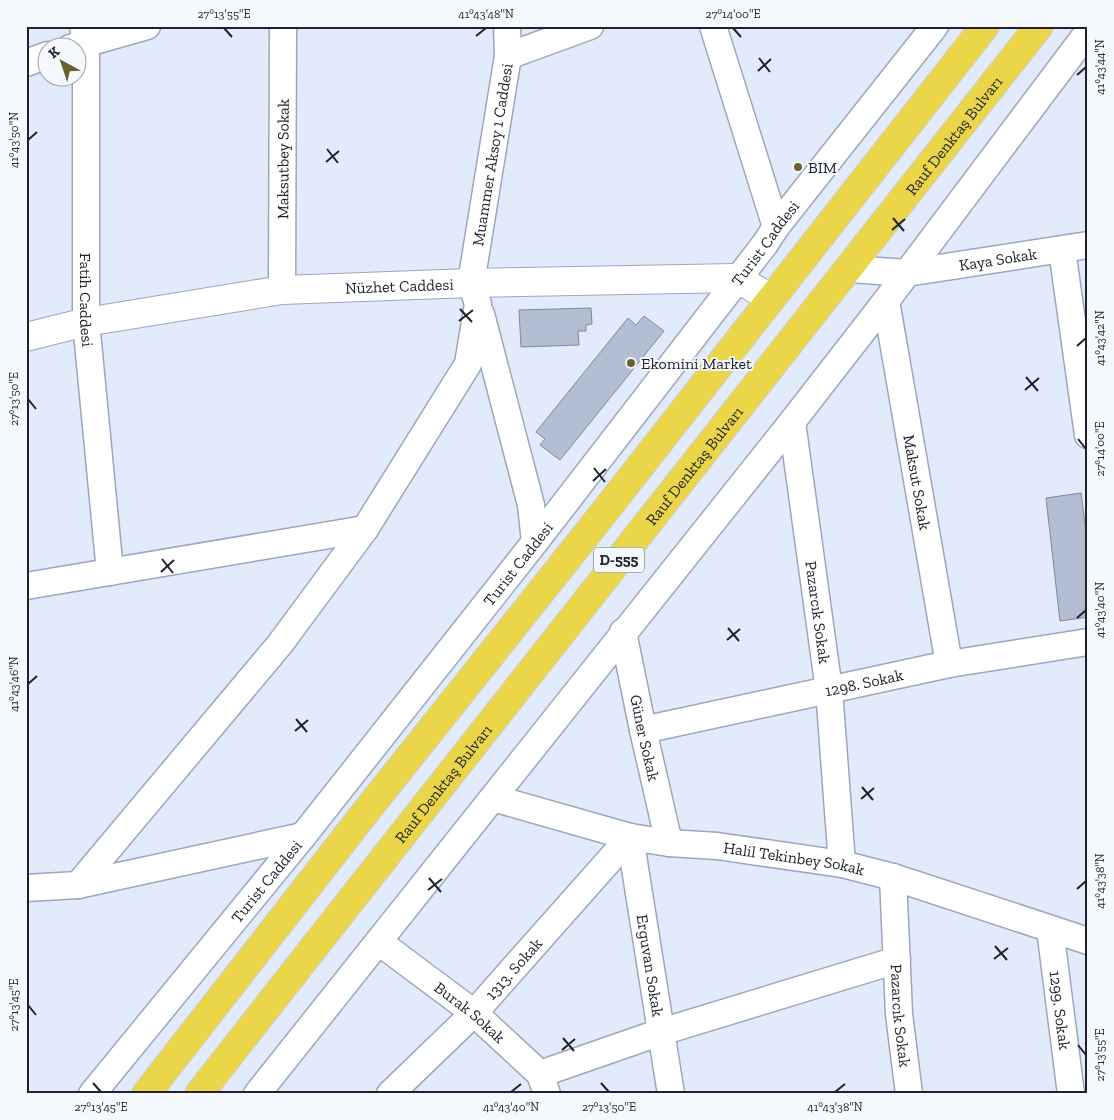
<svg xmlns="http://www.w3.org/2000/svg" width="1114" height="1120" font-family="'Zilla Slab',serif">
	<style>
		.building { fill: #b4bed3; stroke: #7f889c }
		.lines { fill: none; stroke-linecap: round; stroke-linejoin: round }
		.minor-casing { stroke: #9da7bc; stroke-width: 29 }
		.tertiary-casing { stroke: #9da7bc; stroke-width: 30 }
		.trunk-casing { stroke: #ceced0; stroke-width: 30 }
		.minor { stroke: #fff; stroke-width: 26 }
		.tertiary { stroke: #fff; stroke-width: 28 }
		.trunk { stroke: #ead648; stroke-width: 28 }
		.ticks { fill: none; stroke: #1f222a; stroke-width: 2 }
		.poi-dot { fill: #6a612d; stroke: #f5f8fc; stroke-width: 2 }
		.labels { text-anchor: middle; stroke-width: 4; stroke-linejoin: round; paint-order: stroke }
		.shield { fill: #f5f8fc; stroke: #5f6269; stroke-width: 1 }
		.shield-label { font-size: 15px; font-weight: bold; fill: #1f222a }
		.street-label { font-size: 16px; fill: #1f222a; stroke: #f5f8fc }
		.poi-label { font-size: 16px; fill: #1f222a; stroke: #f5f8fc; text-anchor: start }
		.neatline { fill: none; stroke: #1f222a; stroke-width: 2 }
		.ticks-label { font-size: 12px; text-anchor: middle; fill: #1f222a }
	</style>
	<rect width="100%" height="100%" fill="#e2ebfc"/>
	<path class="building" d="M591,308L592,324L586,325V331H578L579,345L521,347L519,310Z
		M644,316L664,331L560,460L540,445L545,439L536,432L628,318L636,325Z
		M1081,493L1088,547V617L1060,621L1046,498Z"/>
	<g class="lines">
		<defs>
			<g id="minor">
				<path id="s1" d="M83,26L86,42V322L110,572"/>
				<path d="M713,26L776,227"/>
				<path d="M70,48L147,26"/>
				<path d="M508,56L590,26"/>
				<path d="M26,63L48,55"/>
				<path d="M1062,250L1088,435"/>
				<path id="s2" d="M850,269L907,273L1088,245"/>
				<path id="s3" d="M282,290L283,26"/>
				<path id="s4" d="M886,301L949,664"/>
				<path d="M481,314L531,505L535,542"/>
				<path id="s5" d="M792,422L829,690L842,864"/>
				<path d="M26,586L365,529"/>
				<path id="s6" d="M623,632L643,730L669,843"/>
				<path id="s7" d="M643,730L949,664L1088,642"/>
				<path id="s8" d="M493,798L630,837L669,843L717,846L842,864L893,877L1088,941"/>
				<path id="s9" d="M630,837L671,1094"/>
				<path id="s10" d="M893,877L899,1014L909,1094"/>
				<path id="s11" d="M78,885L280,644L365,529L468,364L478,304L471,283L508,56L507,26"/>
				<path d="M26,888L78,885L303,836"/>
				<path id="s12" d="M1050,929L1071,1094"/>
				<path id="s13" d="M379,942L474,1013L540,1074L547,1094"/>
				<path d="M540,1074L661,1032L897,960"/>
				<path id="s14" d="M92,1094L303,836L535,542L765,244L776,227L935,26"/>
				<path d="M257,1094L792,422L886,301L1088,32"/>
				<path id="s15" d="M390,1094L474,1013L630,837"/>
			</g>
			<g id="tertiary">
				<path id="s16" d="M26,337L86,322L282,290L471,283L737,278L770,298"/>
			</g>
			<g id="trunk">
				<path d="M146,1094L364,814L602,515L985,26"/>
				<path id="s17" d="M199,1094C478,737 761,383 1039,26"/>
			</g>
		</defs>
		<use href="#minor" class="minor-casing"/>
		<use href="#tertiary" class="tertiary-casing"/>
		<use href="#trunk" class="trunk-casing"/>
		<use href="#minor" class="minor"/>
		<use href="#tertiary" class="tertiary"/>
		<use href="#trunk" class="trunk"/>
	</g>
	<path class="ticks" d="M224,28L232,37M733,28L741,37M476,36L486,28M759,58L770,72M758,71L771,59M1077,75L1086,67M28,140L37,132M327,149L338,163M326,162L339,151M893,218L904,231M892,230L905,219M460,309L472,322M459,321L473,310M1077,346L1086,338M1026,377L1038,391M1025,390L1039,378M28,399L36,409M1078,439L1086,449M594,468L605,482M593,481L606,469M162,559L173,573M161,572L174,560M1077,618L1086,610M728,628L739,641M727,640L740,629M28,684L37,676M296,719L307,732M295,731L308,720M862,787L873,800M861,799L874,788M429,878L441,892M1077,889L1086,881M428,890L442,879M995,946L1007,960M994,959L1008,948M28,1005L36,1015M563,1038L574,1051M1078,1045L1086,1055M562,1050L575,1039M93,1083L101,1092M601,1083L609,1092M511,1092L521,1084M835,1092L845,1084"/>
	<g class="poi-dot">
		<circle cx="798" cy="167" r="5"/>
		<circle cx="631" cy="363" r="5"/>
	</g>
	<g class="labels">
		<rect class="shield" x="594" y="547.5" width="50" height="25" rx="4"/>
		<g class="shield-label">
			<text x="619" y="565">D-555</text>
		</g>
		<g class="street-label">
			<text dy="6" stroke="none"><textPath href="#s17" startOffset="1220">Rauf Denktaş Bulvarı</textPath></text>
			<text dy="6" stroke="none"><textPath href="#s11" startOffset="865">Muammer Aksoy 1 Caddesi</textPath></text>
			<text dy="6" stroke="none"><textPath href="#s3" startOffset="131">Maksutbey Sokak</textPath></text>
			<text dy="6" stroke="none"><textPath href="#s14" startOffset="1085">Turist Caddesi</textPath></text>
			<text dy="6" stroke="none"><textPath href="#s2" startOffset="149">Kaya Sokak</textPath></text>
			<text dy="6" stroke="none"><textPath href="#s16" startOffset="378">Nüzhet Caddesi</textPath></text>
			<text dy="6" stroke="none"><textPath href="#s1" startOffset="274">Fatih Caddesi</textPath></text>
			<text dy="6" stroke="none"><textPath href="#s17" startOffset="800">Rauf Denktaş Bulvarı</textPath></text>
			<text dy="6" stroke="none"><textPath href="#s4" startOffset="184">Maksut Sokak</textPath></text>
			<text dy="6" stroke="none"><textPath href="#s14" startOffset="680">Turist Caddesi</textPath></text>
			<text dy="6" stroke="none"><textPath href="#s5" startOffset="192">Pazarcık Sokak</textPath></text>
			<text dy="6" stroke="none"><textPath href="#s7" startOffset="226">1298. Sokak</textPath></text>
			<text dy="6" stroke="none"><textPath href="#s6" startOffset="108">Güner Sokak</textPath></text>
			<text dy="6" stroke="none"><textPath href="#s17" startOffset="395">Rauf Denktaş Bulvarı</textPath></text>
			<text dy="6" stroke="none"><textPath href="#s8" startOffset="308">Halil Tekinbey Sokak</textPath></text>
			<text dy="6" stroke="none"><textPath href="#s14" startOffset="275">Turist Caddesi</textPath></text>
			<text dy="6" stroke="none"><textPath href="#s9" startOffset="130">Erguvan Sokak</textPath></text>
			<text dy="6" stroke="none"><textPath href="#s15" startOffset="176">1313. Sokak</textPath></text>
			<text dy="6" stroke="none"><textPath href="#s12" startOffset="82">1299. Sokak</textPath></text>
			<text dy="6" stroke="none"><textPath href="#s13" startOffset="115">Burak Sokak</textPath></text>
			<text dy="6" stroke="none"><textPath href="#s10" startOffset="139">Pazarcık Sokak</textPath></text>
		</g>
		<g class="poi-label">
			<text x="808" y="173">BIM</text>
			<text x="641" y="369">Ekomini Market</text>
		</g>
	</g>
	<rect width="1114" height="1120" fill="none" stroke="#f5f8fc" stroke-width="55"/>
	<g transform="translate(62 62) rotate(320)"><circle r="24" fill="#f5f8fc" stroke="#9fa2a8"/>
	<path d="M0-4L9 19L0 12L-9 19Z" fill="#6a612d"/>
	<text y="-8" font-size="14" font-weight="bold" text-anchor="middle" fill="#1f222a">K</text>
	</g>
	<rect x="28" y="28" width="1058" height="1064" class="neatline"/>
	<g class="ticks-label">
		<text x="224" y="18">27°13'55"E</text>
		<text x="486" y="18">41°43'48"N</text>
		<text x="733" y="18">27°14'00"E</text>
		<text transform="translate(1100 67) rotate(-90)" y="4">41°43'44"N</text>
		<text transform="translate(14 140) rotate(-90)" y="4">41°43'50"N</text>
		<text transform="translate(1100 338) rotate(-90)" y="4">41°43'42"N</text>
		<text transform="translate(14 399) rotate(-90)" y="4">27°13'50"E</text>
		<text transform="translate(1100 449) rotate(-90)" y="4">27°14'00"E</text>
		<text transform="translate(1100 610) rotate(-90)" y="4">41°43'40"N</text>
		<text transform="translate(14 684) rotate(-90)" y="4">41°43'46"N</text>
		<text transform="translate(1100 881) rotate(-90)" y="4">41°43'38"N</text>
		<text transform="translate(14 1005) rotate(-90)" y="4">27°13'45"E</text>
		<text transform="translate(1100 1055) rotate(-90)" y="4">27°13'55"E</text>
		<text x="101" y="1111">27°13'45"E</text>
		<text x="511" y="1111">41°43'40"N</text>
		<text x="609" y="1111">27°13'50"E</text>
		<text x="835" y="1111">41°43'38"N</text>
	</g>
</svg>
